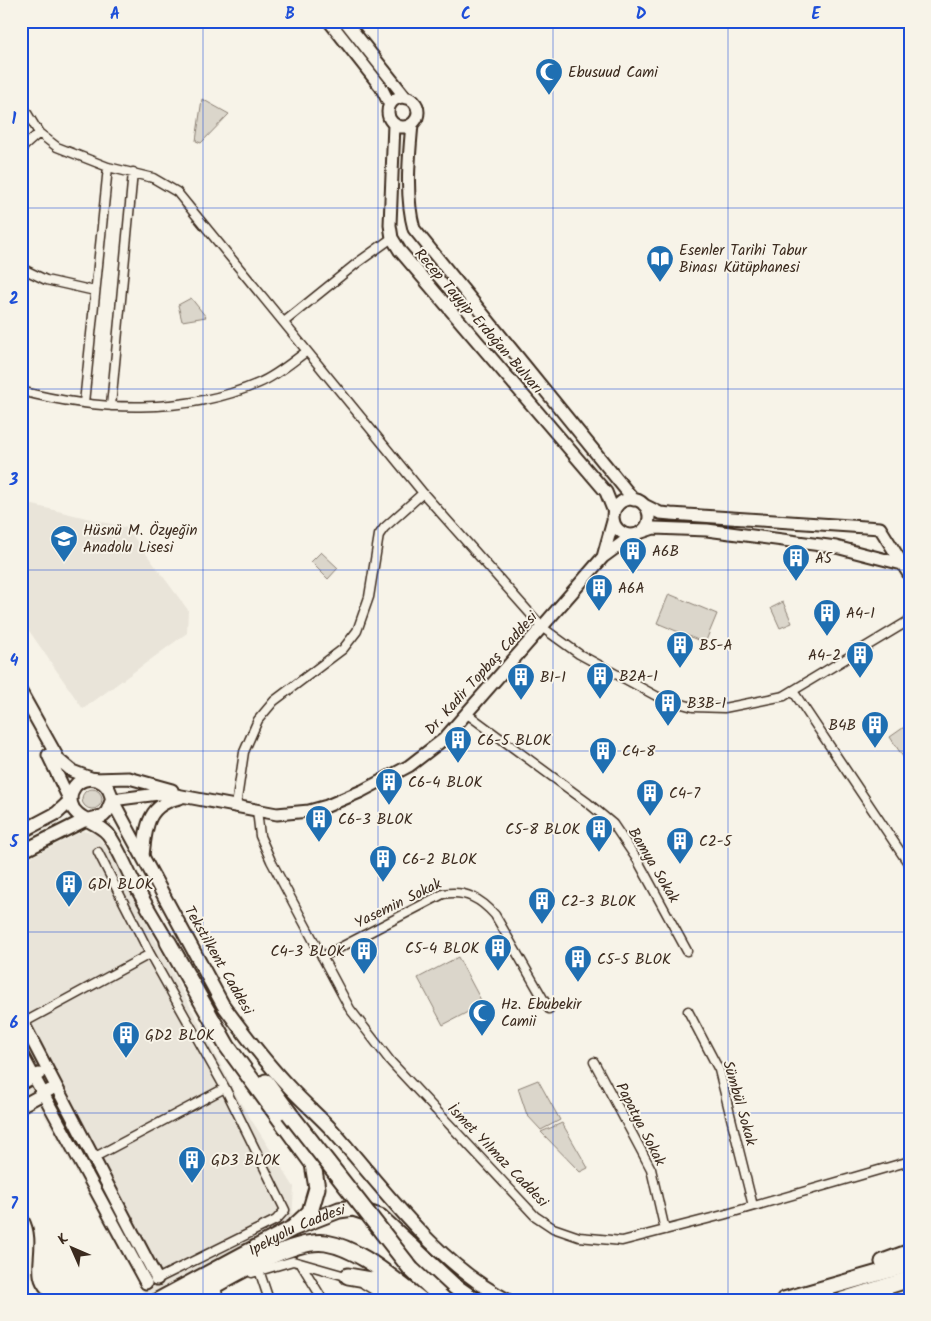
<svg xmlns="http://www.w3.org/2000/svg" width="931" height="1321" font-family="Kalam,sans-serif">
	<style>
		.built { fill: #e9e4d9 }
		.green { fill: #dbd6cb; stroke: #8b8074 }
		.lines { fill: none; stroke-linecap: round; stroke-linejoin: round }
		.street-casing { stroke: #3b2a1e; stroke-width: 11 }
		.secondary-casing { stroke: #3b2a1e; stroke-width: 15 }
		.primary-casing { stroke: #3b2a1e; stroke-width: 16 }
		.highway-casing { stroke: #3b2a1e; stroke-width: 19 }
		.street { stroke: #f7f3e8; stroke-width: 8 }
		.secondary { stroke: #f7f3e8; stroke-width: 11 }
		.primary { stroke: #f7f3e8; stroke-width: 12 }
		.highway { stroke: #f7f3e8; stroke-width: 15 }
		.highway-bridge-casing { stroke: #3b2a1e; stroke-width: 19; stroke-linecap: butt }
		.highway-bridge { stroke: #f7f3e8; stroke-width: 15 }
		.grid { fill: none; stroke: #1d4ed8; stroke-width: 1; stroke-opacity: 0.55 }
		.labels { text-anchor: middle; stroke-width: 4; stroke-linejoin: round; paint-order: stroke }
		.poi-label { font-size: 15px; fill: #3b2a1e; stroke: #f7f3e8; text-anchor: start }
		.street-label { font-size: 15px; fill: #3b2a1e; stroke: #f7f3e8 }
		.neatline { fill: none; stroke: #1d4ed8; stroke-width: 2 }
		.grid-label { font-size: 16px; text-anchor: middle; font-weight: bold; fill: #1d4ed8 }
	</style>
	<rect width="100%" height="100%" fill="#f7f3e8"/>
	<filter id="ink" filterUnits="userSpaceOnUse"><feTurbulence type="fractalNoise" baseFrequency=".02" numOctaves="2"/><feDisplacementMap in="SourceGraphic" scale="10" xChannelSelector="R" yChannelSelector="G"/><feConvolveMatrix kernelMatrix="1 2 1 2 8 2 1 2 1" color-interpolation-filters="sRGB"/></filter>
	<g filter="url(#ink)">
		<path class="built" d="M21,502L127,528L188,610L187,633L83,709L21,619Z
			M83,831L96,834L110,853L240,1102L294,1187L292,1221L171,1287L145,1296L37,1102L21,1111V862Z"/>
		<path class="green" d="M202,99L229,114L201,143L196,141Z
			M191,298L206,317L182,321L178,305Z
			M321,552L338,568L328,579L311,562Z
			M669,594L717,614L705,643L657,623Z
			M783,602L792,623L780,628L771,608Z
			M910,723V766H909L890,737Z
			M82 799a10 10 0 1 1 20 0a10 10 0 1 1-20 0Z
			M458,957L483,1004L443,1025L418,978Z
			M538,1080L560,1120L541,1130L527,1115L518,1088Z
			M562,1123L588,1168L580,1172L541,1132Z"/>
		<g class="lines">
			<defs>
				<path id="street" d="M21,103L39,133L57,147L108,167L153,178L177,192L423,493L543,628L579,654L660,698L693,707L724,708L784,696L910,620
					M21,149L39,133
					M21,268L46,280L95,291
					M284,322L357,263L392,238
					M21,391C97,411 185,415 259,383C276,376 292,362 307,351
					M84,403L108,167
					M111,406L133,172
					M793,691L910,866
					M466,713L588,803L613,824L638,861L687,951
					M236,806L244,752L258,720L274,701L343,649L357,631L369,597L379,535L384,528L423,493
					M257,810L260,836L271,861L350,1009L391,1062L535,1216L553,1228L579,1237L622,1241L723,1215L910,1161
					M98,852L150,954L225,1088L285,1210L276,1220L155,1280
					M322,957L443,894C466,890 481,899 495,915L549,1009
					M688,1011L719,1070L753,1206
					M21,1024L150,954
					M594,1062L651,1169L665,1230
					M95,1157L225,1088
					M301,1264L323,1300
					M259,1270L269,1300
					M252,1273L293,1261L349,1277
					M364,1284L390,1300
					M217,1291L219,1300"/>
				<path id="secondary" d="M329,21L381,87L390,105
					M345,21L406,98
					M388 112a15 15 0 1 1 30 0a15 15 0 1 1-30 0Z
					M394,124L390,225L392,238L400,251L606,492L614,512
					M412,124C409,157 405,196 414,229L634,500
					M613 517a18 18 0 1 1 36 0a18 18 0 1 1-36 0Z
					M644,505L660,513L671,514L880,528L910,576
					M613,521L603,557L633,535
					M639,533L654,528L707,530L836,547L902,564
					M21,692L59,760L72,771L93,779L129,778L172,790
					M48,755L70,801
					M112,800L166,793L277,814L309,811L327,806L362,791L409,766L444,739L603,557
					M143,856C146,827 147,804 180,798
					M21,1019L157,1279
					M21,1053L146,1283
					M21,1084L39,1074
					M21,1106L50,1090"/>
				<path id="primary" d="M21,832L57,813L70,801
					M21,852L83,821L103,816L107,812L112,800
					M168,942C156,922 144,902 133,881C125,866 118,847 108,834C97,821 74,819 71,803C66,775 108,768 112,800L223,1005C244,1034 265,1062 290,1088C304,1103 319,1116 333,1131C385,1190 437,1264 507,1300"/>
				<g id="highway">
					<path d="M168,942L227,1046L313,1164L317,1188L310,1212L296,1225"/>
					<path d="M266,1082L289,1113"/>
					<path d="M21,1221C35,1247 12,1275 37,1300"/>
					<path d="M883,1262L910,1252"/>
					<path d="M411,1269L444,1300"/>
					<path d="M348,1276L371,1280L406,1298"/>
					<path id="s1" d="M159,1300L293,1228L339,1210L353,1208L380,1217L454,1286L474,1300"/>
					<path d="M188,1300C220,1283 292,1237 326,1243C361,1249 392,1279 421,1300"/>
					<path d="M784,1300L910,1264"/>
					<path d="M843,1300L910,1279"/>
				</g>
			</defs>
			<use href="#street" class="street-casing"/>
			<use href="#secondary" class="secondary-casing"/>
			<use href="#primary" class="primary-casing"/>
			<use href="#highway" class="highway-casing"/>
			<use href="#street" class="street"/>
			<use href="#secondary" class="secondary"/>
			<use href="#primary" class="primary"/>
			<use href="#highway" class="highway"/>
			<defs>
				<path id="highway-bridge" d="M289,1113L411,1269"/>
			</defs>
			<use href="#highway-bridge" class="highway-bridge-casing"/>
			<use href="#highway-bridge" class="highway-bridge"/>
		</g>
	</g>
	<path class="grid" d="M203,21V1300M378,21V1300M553,21V1300M728,21V1300M21,208H910M21,389H910M21,570H910M21,751H910M21,932H910M21,1113H910"/>
	<defs>
		<symbol id="mosque-pin" viewBox="-11 -11 22 30"><path d="M0 17L-7.5 6A9.5 9.5 0 1 1 7.5 6Z" fill="#1f6fb2" stroke="#f7f3e8"/><path d="M3.5-4.9A6 6 0 1 0 3.5 4.9A5 5 0 1 1 3.5-4.9Z" fill="#fff"/></symbol>
		<symbol id="library-pin" viewBox="-11 -11 22 30"><path d="M0 17L-7.5 6A9.5 9.5 0 1 1 7.5 6Z" fill="#1f6fb2" stroke="#f7f3e8"/><path d="M-6-4Q-3-5.5-.7-3.5V5Q-3 3-6 4ZM6-4Q3-5.5 .7-3.5V5Q3 3 6 4Z" fill="#fff"/></symbol>
		<symbol id="school-pin" viewBox="-11 -11 22 30"><path d="M0 17L-7.5 6A9.5 9.5 0 1 1 7.5 6Z" fill="#1f6fb2" stroke="#f7f3e8"/><path d="M0-5L7-2L0 1L-7-2ZM-4 1L0 2.5L4 1V4Q0 6-4 4Z" fill="#fff"/></symbol>
		<symbol id="building-pin" viewBox="-11 -11 22 30"><path d="M0 17L-7.5 6A9.5 9.5 0 1 1 7.5 6Z" fill="#1f6fb2" stroke="#f7f3e8"/><path d="M-4-6H4V6H1V3H-1V6H-4ZM-2.5-4.3h1.7v1.8h-1.7ZM.8-4.3h1.7v1.8H.8ZM-2.5-1h1.7V.8h-1.7ZM.8-1h1.7V.8H.8Z" fill="#fff"/></symbol>
	</defs>
	<g fill-rule="evenodd">
		<use href="#mosque-pin" x="533" y="56" width="32" height="43"/>
		<use href="#library-pin" x="644" y="243" width="32" height="43"/>
		<use href="#school-pin" x="48" y="523" width="32" height="43"/>
		<use href="#building-pin" x="617" y="535" width="32" height="43"/>
		<use href="#building-pin" x="780" y="542" width="32" height="43"/>
		<use href="#building-pin" x="583" y="572" width="32" height="43"/>
		<use href="#building-pin" x="811" y="597" width="32" height="43"/>
		<use href="#building-pin" x="664" y="629" width="32" height="43"/>
		<use href="#building-pin" x="844" y="639" width="32" height="43"/>
		<use href="#building-pin" x="584" y="660" width="32" height="43"/>
		<use href="#building-pin" x="505" y="661" width="32" height="43"/>
		<use href="#building-pin" x="652" y="687" width="32" height="43"/>
		<use href="#building-pin" x="859" y="709" width="32" height="43"/>
		<use href="#building-pin" x="442" y="724" width="32" height="43"/>
		<use href="#building-pin" x="587" y="735" width="32" height="43"/>
		<use href="#building-pin" x="373" y="766" width="32" height="43"/>
		<use href="#building-pin" x="634" y="777" width="32" height="43"/>
		<use href="#building-pin" x="303" y="803" width="32" height="43"/>
		<use href="#building-pin" x="583" y="813" width="32" height="43"/>
		<use href="#building-pin" x="664" y="825" width="32" height="43"/>
		<use href="#building-pin" x="367" y="843" width="32" height="43"/>
		<use href="#building-pin" x="53" y="868" width="32" height="43"/>
		<use href="#building-pin" x="526" y="885" width="32" height="43"/>
		<use href="#building-pin" x="482" y="932" width="32" height="43"/>
		<use href="#building-pin" x="348" y="935" width="32" height="43"/>
		<use href="#building-pin" x="562" y="943" width="32" height="43"/>
		<use href="#mosque-pin" x="466" y="997" width="32" height="43"/>
		<use href="#building-pin" x="110" y="1019" width="32" height="43"/>
		<use href="#building-pin" x="176" y="1144" width="32" height="43"/>
	</g>
	<g class="labels">
		<g class="poi-label">
			<text x="568" y="77">Ebusuud Cami</text>
			<text x="679" y="255">Esenler Tarihi Tabur<tspan x="679" dy="17">Binası Kütüphanesi</tspan></text>
			<text x="83" y="535">Hüsnü M. Özyeğin<tspan x="83" dy="17">Anadolu Lisesi</tspan></text>
			<text x="652" y="556">A6B</text>
			<text x="815" y="563">A5</text>
			<text x="618" y="593">A6A</text>
			<text x="846" y="618">A4-1</text>
			<text x="699" y="650">B5-A</text>
			<text x="841" y="660" text-anchor="end">A4-2</text>
			<text x="619" y="681">B2A-1</text>
			<text x="540" y="682">B1-1</text>
			<text x="687" y="708">B3B-1</text>
			<text x="856" y="730" text-anchor="end">B4B</text>
			<text x="477" y="745">C6-5 BLOK</text>
			<text x="622" y="756">C4-8</text>
			<text x="408" y="787">C6-4 BLOK</text>
			<text x="669" y="798">C4-7</text>
			<text x="338" y="824">C6-3 BLOK</text>
			<text x="580" y="834" text-anchor="end">C5-8 BLOK</text>
			<text x="699" y="846">C2-5</text>
			<text x="402" y="864">C6-2 BLOK</text>
			<text x="88" y="889">GD1 BLOK</text>
			<text x="561" y="906">C2-3 BLOK</text>
			<text x="479" y="953" text-anchor="end">C5-4 BLOK</text>
			<text x="345" y="956" text-anchor="end">C4-3 BLOK</text>
			<text x="597" y="964">C5-5 BLOK</text>
			<text x="501" y="1009">Hz. Ebubekir<tspan x="501" dy="17">Camii</tspan></text>
			<text x="145" y="1040">GD2 BLOK</text>
			<text x="211" y="1165">GD3 BLOK</text>
		</g>
		<g class="street-label">
			<text transform="translate(479 321) rotate(49)" y="5">Recep Tayyip Erdoğan Bulvarı</text>
			<text transform="translate(481 673) rotate(-48)" y="5">Dr. Kadir Topbaş Caddesi</text>
			<text transform="translate(654 865) rotate(59)" y="5">Bamya Sokak</text>
			<text transform="translate(398 903) rotate(-26)" y="5">Yasemin Sokak</text>
			<text transform="translate(219 960) rotate(60)" y="5">Tekstilkent Caddesi</text>
			<text transform="translate(740 1103) rotate(74)" y="5">Sümbül Sokak</text>
			<text transform="translate(641 1124) rotate(63)" y="5">Papatya Sokak</text>
			<text transform="translate(498 1155) rotate(46)" y="5">İsmet Yılmaz Caddesi</text>
			<text dy="5" stroke="none"><textPath href="#s1" startOffset="155">İpekyolu Caddesi</textPath></text>
		</g>
	</g>
	<rect width="931" height="1321" fill="none" stroke="#f7f3e8" stroke-width="55"/>
	<g transform="translate(72 1248) rotate(315)" stroke="#f7f3e8" stroke-width="4" paint-order="stroke">
	<path d="M0-4L9 19L0 12L-9 19Z" fill="#3b2a1e"/>
	<text y="-8" font-size="14" font-weight="bold" text-anchor="middle" fill="#3b2a1e">K</text>
	</g>
	<rect x="28" y="28" width="876" height="1266" class="neatline"/>
	<g class="grid-label">
		<text x="115" y="19">A</text>
		<text x="290" y="19">B</text>
		<text x="466" y="19">C</text>
		<text x="641" y="19">D</text>
		<text x="816" y="19">E</text>
		<text x="14" y="124">1</text>
		<text x="14" y="304">2</text>
		<text x="14" y="485">3</text>
		<text x="14" y="666">4</text>
		<text x="14" y="847">5</text>
		<text x="14" y="1028">6</text>
		<text x="14" y="1209">7</text>
	</g>
</svg>
